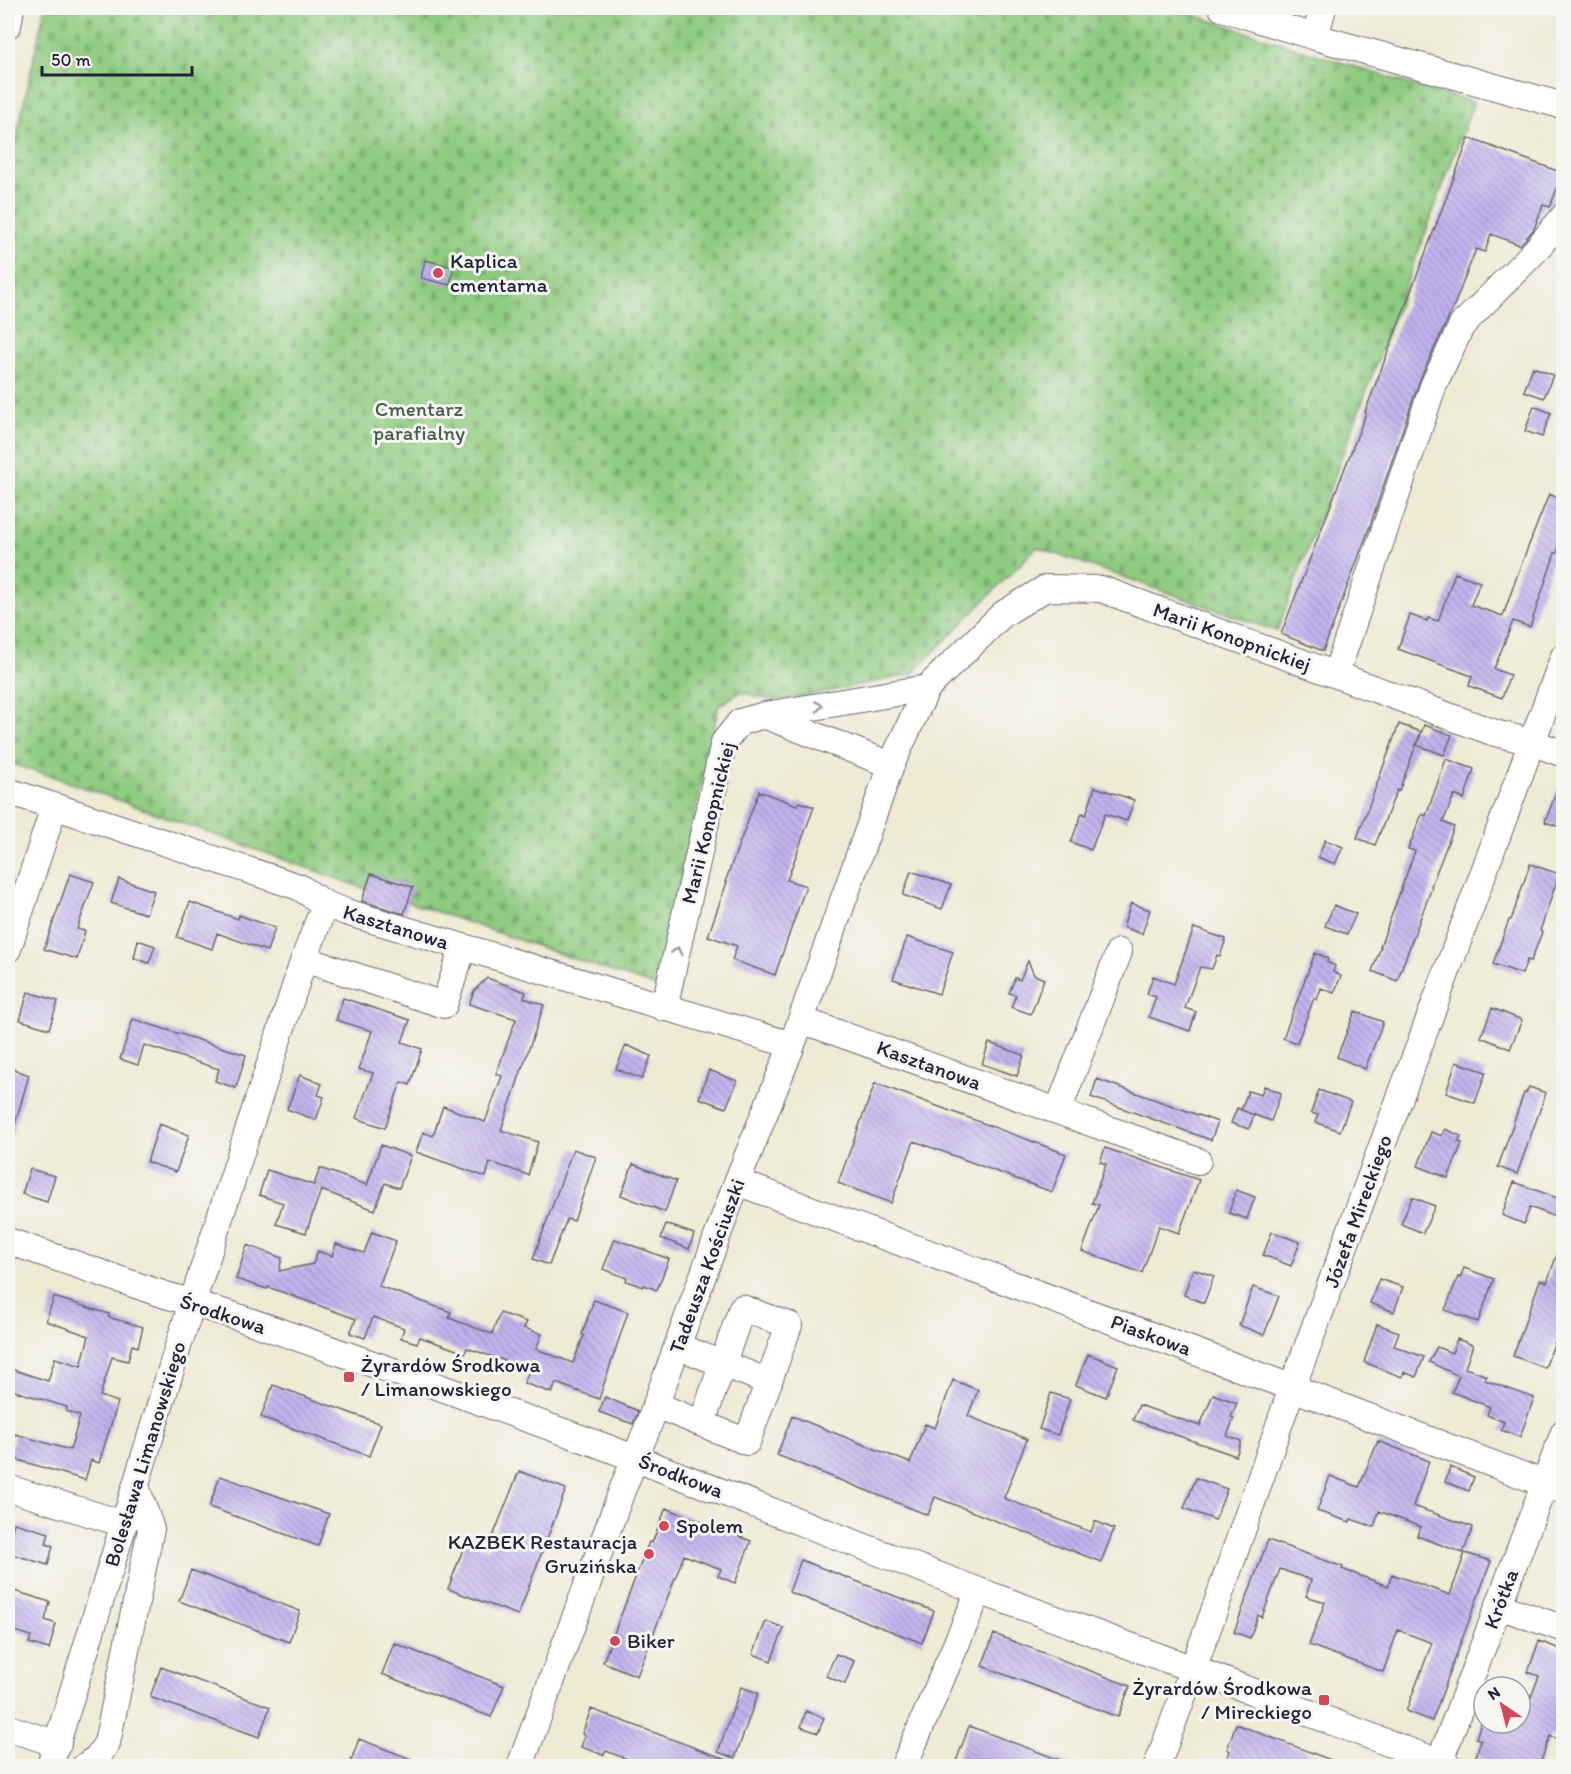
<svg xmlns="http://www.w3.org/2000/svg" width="1571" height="1774" font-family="Itim,sans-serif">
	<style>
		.cemetery { fill: url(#cemetery-stones); stroke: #58765e; stroke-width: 1.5 }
		.building { fill: url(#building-back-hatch) }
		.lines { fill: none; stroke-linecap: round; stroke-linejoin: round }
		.minor-casing { stroke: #696871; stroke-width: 28 }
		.minor { stroke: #fff; stroke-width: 26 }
		.oneway { stroke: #9c9ca7 }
		.poi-dot { fill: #d1495b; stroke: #f6f6f2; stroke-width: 2 }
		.labels { text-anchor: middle; stroke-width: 6; stroke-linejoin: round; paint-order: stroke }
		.poi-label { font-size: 21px; fill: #22223b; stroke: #f6f6f2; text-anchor: start }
		.park-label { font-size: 21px; fill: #485d53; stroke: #f6f6f2 }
		.street-label { font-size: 21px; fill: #22223b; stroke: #f6f6f2 }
	</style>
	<defs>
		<pattern id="cemetery-stones" width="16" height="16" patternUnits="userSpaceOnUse" patternTransform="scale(1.5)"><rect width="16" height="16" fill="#8fcb80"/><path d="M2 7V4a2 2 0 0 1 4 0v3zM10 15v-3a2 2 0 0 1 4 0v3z" fill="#7bae70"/></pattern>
		<pattern id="building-back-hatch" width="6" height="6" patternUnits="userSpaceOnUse" patternTransform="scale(1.5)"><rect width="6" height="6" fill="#c1b3ee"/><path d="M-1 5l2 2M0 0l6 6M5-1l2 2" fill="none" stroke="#9c91c2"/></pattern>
	</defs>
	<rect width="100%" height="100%" fill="#f6f6f2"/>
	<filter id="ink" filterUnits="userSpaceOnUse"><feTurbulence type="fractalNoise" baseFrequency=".0167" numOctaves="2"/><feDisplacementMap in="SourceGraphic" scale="12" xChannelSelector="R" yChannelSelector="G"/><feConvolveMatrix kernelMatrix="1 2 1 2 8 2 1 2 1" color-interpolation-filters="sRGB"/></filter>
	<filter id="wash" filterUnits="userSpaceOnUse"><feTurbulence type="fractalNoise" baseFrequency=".008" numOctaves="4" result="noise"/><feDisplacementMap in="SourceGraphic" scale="24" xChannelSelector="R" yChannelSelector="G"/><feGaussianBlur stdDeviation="1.35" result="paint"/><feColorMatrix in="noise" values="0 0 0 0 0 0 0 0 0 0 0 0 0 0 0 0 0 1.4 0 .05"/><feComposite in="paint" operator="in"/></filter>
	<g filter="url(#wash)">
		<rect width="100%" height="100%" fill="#eeead4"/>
		<path class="cemetery" d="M45,8H1172L1431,91L1474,102L1277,631L1037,547L912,674L787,700L767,699L741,692L719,705L657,987L408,902L412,887L371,874L366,889L54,777L8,763V174Z"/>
		<g id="blocks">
			<path class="building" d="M1469,138L1563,173L1550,207L1543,205L1534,229L1520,245L1491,234L1485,252L1476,249L1453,308L1420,379L1365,540L1323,651L1281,634L1366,413L1365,412Z
				M425,260L454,267L450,285L421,278Z
				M1533,367L1553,375L1544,398L1524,391Z
				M1534,406L1551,413L1542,437L1525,431Z
				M1549,494L1563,500V535L1557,553H1555L1530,627L1513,621L1494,669L1510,675L1502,698L1469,686L1472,676L1398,649L1410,615L1427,621L1428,618L1438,621L1455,573L1480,582L1471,605L1503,616L1519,570Z
				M1399,724L1421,732L1399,791L1397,790L1375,845L1357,838Z
				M1424,725L1452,735L1444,755L1417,745Z
				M1446,759L1474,769L1464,799L1454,795L1443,822L1454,827L1431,886L1432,887L1397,981L1372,971L1381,947H1380L1415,851L1408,849L1422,814L1426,816Z
				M1562,777L1563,778V828L1545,822Z
				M1095,787L1134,800L1127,821L1105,814L1091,850L1071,842L1082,813L1086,815Z
				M759,791L797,805L799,802L814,807L787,880L806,886L775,975L732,960L737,946L708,936L727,882H725Z
				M1325,840L1343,847L1335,864L1318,857Z
				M1530,864L1559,874L1540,931L1542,932L1531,961L1527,960L1522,974L1493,964L1509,920H1511Z
				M911,871L951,885L942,909L903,895Z
				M70,874L94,882L77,929L85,931L77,959L44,949Z
				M371,874L413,887L404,914L362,901Z
				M119,879L154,891L146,914L111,903Z
				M190,902L238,919L239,915L275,928L267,951L217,933L212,949L177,937Z
				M1131,903L1150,910L1142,934L1123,927Z
				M1334,905L1356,914L1347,934L1325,926Z
				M1194,928L1226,939L1220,956L1217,955L1212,969L1200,967L1185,1008L1196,1012L1190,1031L1149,1017L1156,997L1147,994L1153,976L1174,984Z
				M907,937L953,952L939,994L893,979Z
				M138,940L155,946L149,963L134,958Z
				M1315,953L1328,958L1327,962L1335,966L1333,972L1341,976L1334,993L1321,988L1317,1000L1314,998L1297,1043L1283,1038Z
				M1028,961L1034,975L1044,979L1031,1014L1011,1007L1016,995L1009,993L1015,978L1020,980Z
				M487,978L526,992L524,998L544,1005L501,1130L538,1142L528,1175L490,1162L486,1177L416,1152L423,1132L433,1136L443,1106L485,1122L502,1076L496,1074L516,1019L469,1004L474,991Z
				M28,992L58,1001L49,1029L20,1020Z
				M343,998L410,1020L402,1042L422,1049L410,1085L401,1082L385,1128L356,1118L373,1073L359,1069L372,1031L336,1020Z
				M1492,1008L1522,1020L1510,1049L1481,1037Z
				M1355,1011L1383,1022L1365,1069L1337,1057Z
				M133,1019L246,1055L236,1088L215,1081L219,1069L144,1045L138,1065L120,1059Z
				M989,1043L1024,1055L1017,1076L982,1064Z
				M626,1045L651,1056L642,1079L616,1069Z
				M1456,1062L1486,1072L1475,1103L1446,1093Z
				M8,1067L29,1075L12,1135L8,1134Z
				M709,1070L737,1081L726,1108L699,1098Z
				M300,1075L322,1084L318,1095L324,1097L316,1120L287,1109Z
				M1097,1079L1218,1122L1211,1140L1091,1097Z
				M875,1083L1066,1154L1052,1192L914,1141L891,1203L838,1183Z
				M1264,1086L1281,1093L1271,1121L1241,1110L1248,1091L1261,1095Z
				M1529,1087L1546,1093L1517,1174L1498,1167L1524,1093H1526Z
				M1319,1090L1351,1102L1340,1131L1315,1122L1318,1115L1311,1113Z
				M1237,1108L1254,1115L1249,1129L1231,1123Z
				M159,1124L189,1135L176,1172L147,1162Z
				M1445,1129L1461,1136L1458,1142L1462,1143L1448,1178L1418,1166L1431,1132L1442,1136Z
				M381,1145L411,1156L399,1188L385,1183L375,1210L321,1190L306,1233L276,1224L283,1203L259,1195L267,1170L314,1185L320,1168L367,1185Z
				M1105,1148L1199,1180L1179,1233L1159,1226L1142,1273L1082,1251L1099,1205L1092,1203L1106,1164L1100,1162Z
				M573,1149L596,1157L574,1221L567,1219L549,1265L533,1259Z
				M633,1164L676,1181L665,1212L621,1195Z
				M30,1169L55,1176L47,1202L22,1194Z
				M1514,1182L1563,1200V1220L1530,1207L1524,1224L1502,1215Z
				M1236,1190L1255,1197L1247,1219L1229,1213Z
				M1412,1197L1435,1206L1423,1233L1401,1224Z
				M666,1224L694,1234L689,1249L661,1238Z
				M372,1232L396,1241L379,1286L451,1312L449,1318L492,1334L500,1313L527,1322L524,1328L542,1334L536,1349L573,1363L584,1335L582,1334L594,1300L628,1312L599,1399L556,1383L552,1393L524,1383L530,1369L467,1348L465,1353L420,1337L417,1343L401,1338L404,1328L373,1317L365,1338L350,1333L356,1319L268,1287L267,1289L236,1279L247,1245L282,1258L279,1271L313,1264L318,1251L332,1256L336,1244L364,1253Z
				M1272,1232L1300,1242L1291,1266L1263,1255Z
				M615,1239L669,1259L657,1290L644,1285L643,1287L626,1281L627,1278L603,1269Z
				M1562,1241L1563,1242V1320L1545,1368L1513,1356L1540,1280L1547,1282Z
				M1464,1268L1494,1279L1478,1322L1445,1310L1458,1277L1460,1278Z
				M1193,1269L1214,1276L1204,1303L1184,1295Z
				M1379,1279L1403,1287L1394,1312L1370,1303Z
				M1253,1287L1279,1296L1264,1335L1239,1325Z
				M54,1297L109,1314L108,1317L143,1327L138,1347L132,1345L128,1361L112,1357L100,1396L118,1402L99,1463L91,1460L85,1480L8,1457L15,1434L70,1450L80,1416L66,1411L67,1407L8,1389V1368L48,1381L55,1358L81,1366L89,1336L46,1321Z
				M1377,1324L1399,1332L1394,1346L1424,1357L1416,1377L1404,1372L1402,1377L1364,1362Z
				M1457,1339L1473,1345L1465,1368L1487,1376L1485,1380L1534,1398L1520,1437L1501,1430L1504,1422L1487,1415L1490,1407L1452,1392L1459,1376L1429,1362L1437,1347L1452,1353Z
				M1088,1354L1118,1366L1106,1397L1076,1385Z
				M953,1380L978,1390L968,1416L1027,1439L1004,1498L1091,1532L1095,1521L1114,1529L1101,1562L935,1497L928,1515L777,1455L792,1416L910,1463L925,1424L935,1428Z
				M273,1385L381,1424L369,1456L261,1417Z
				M1051,1393L1070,1399L1058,1435L1039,1429Z
				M1213,1394L1237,1403L1231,1417L1234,1418L1227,1436L1241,1441L1236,1456L1133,1420L1139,1405L1200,1426Z
				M605,1397L638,1411L633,1424L599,1412Z
				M1378,1441L1429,1461L1413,1506L1473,1527L1463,1553L1417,1536L1421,1527L1379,1511L1374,1527L1351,1519L1350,1522L1317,1511L1330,1476L1359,1487Z
				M1450,1467L1474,1477L1469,1491L1445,1482Z
				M519,1471L566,1489L518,1615L448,1589L466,1541L488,1549Z
				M220,1476L329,1514L318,1546L209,1507Z
				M1196,1478L1227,1489L1215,1520L1184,1508Z
				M666,1508L751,1541L735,1583L718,1576L721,1569L684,1555L637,1676L603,1662L649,1542L652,1543Z
				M14,1523L49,1533L46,1544L53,1546L48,1565L8,1553V1529L12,1531Z
				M1268,1540L1343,1567L1342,1569L1388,1586L1392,1574L1450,1595L1465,1553L1491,1561L1432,1721L1406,1711L1432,1643L1398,1630L1383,1672L1309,1645L1325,1602L1306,1596L1311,1580L1280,1569L1262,1617L1258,1615L1250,1638L1234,1632Z
				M801,1560L934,1611L922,1643L789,1592Z
				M191,1570L300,1611L289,1642L179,1601Z
				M8,1589L50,1602L45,1620L56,1624L49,1649L29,1643L31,1636L8,1629Z
				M766,1621L784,1628L771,1661L753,1654Z
				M994,1634L1130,1686L1118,1717L982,1666Z
				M1539,1641L1563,1650V1741L1550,1736L1539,1767H1504L1476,1756L1481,1740L1476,1738L1481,1723H1520V1702L1528,1705L1539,1676L1528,1672Z
				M394,1643L504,1686L491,1717L382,1674Z
				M836,1654L854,1661L845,1684L826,1676Z
				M161,1667L270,1707L259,1737L150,1697Z
				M741,1687L758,1693L735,1758L718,1752Z
				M591,1709L741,1765V1767H648L606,1751L604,1755L581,1747L585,1735L582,1734Z
				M806,1711L824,1718L818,1733L801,1727Z
				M1236,1724L1344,1765V1767H1243L1226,1760L1230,1751L1227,1749Z
				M969,1726L1073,1765L1072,1767H988L976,1762L974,1767H954Z
				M359,1739L427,1765V1767H349Z"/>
		</g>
	</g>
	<g filter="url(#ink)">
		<use href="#blocks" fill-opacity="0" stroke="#696871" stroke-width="1.5"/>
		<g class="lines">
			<defs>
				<path id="minor" d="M1222,8L1315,37L1564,106
					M8,25L11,8
					M1315,37L1323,8
					M1336,674L1434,384L1462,325L1535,251L1564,216
					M766,716L891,765
					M8,791L299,887L325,904L346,912L792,1045
					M8,949L54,807
					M304,959L444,1005L463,948
					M664,1008L724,742L740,722L765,715L927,688
					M801,1020L1198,1161
					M1058,1111L1119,952
					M737,1182L1274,1381L1564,1491
					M8,1241L156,1292L235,1316L439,1387L600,1445L979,1591L1193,1669L1449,1766
					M677,1346L769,1382
					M656,1405L747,1442L789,1325L742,1308L702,1423
					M8,1488L124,1524
					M1499,1606L1564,1629
					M8,1728L58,1744
					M50,1766L180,1340L304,959L325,904
					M85,1766L97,1758L107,1743L151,1529L136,1486
					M520,1766L623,1488L647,1429L737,1182L792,1045L891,765L927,688L1003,614L1046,588L1101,589L1495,733L1531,742L1564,754
					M904,1766L979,1591
					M1157,1766L1212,1617L1292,1388L1564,656
					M1438,1766L1564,1432"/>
			</defs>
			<use href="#minor" class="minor-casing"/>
			<use href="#minor" class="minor"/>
		</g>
		<defs><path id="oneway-chevron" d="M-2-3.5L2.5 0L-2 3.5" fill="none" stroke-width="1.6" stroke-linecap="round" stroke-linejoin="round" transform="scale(1.5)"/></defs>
		<g class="oneway">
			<use href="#oneway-chevron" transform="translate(819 706) rotate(-9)"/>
			<use href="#oneway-chevron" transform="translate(677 951) rotate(-77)"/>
		</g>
	</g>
	<g class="poi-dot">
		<circle cx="438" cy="273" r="6"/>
		<rect x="343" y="1371" width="12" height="12" rx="3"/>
		<circle cx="664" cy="1526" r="6"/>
		<circle cx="649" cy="1554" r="6"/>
		<circle cx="615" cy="1641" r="6"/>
		<rect x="1318" y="1694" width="12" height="12" rx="3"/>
	</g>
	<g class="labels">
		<g class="poi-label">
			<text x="450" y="268">Kaplica<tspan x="450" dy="24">cmentarna</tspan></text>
			<text x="361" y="1372">Żyrardów Środkowa<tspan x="361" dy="24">/ Limanowskiego</tspan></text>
			<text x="676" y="1533">Spolem</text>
			<text x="637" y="1549" text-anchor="end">KAZBEK Restauracja<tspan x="637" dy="24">Gruzińska</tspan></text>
			<text x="627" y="1648">Biker</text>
			<text x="1312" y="1695" text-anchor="end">Żyrardów Środkowa<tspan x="1312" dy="24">/ Mireckiego</tspan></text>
		</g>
		<g class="park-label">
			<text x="419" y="416">Cmentarz<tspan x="419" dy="24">parafialny</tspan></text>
		</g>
		<g class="street-label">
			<text transform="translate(1232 637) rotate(20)" y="7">Marii Konopnickiej</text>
			<text transform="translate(708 823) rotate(-76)" y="7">Marii Konopnickiej</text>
			<text transform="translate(396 927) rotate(17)" y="7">Kasztanowa</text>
			<text transform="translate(929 1065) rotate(20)" y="7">Kasztanowa</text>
			<text transform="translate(1358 1211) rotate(-70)" y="7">Józefa Mireckiego</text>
			<text transform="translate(707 1266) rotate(-70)" y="7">Tadeusza Kościuszki</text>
			<text transform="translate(223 1314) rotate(18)" y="7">Środkowa</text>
			<text transform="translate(1151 1335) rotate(20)" y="7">Piaskowa</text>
			<text transform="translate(145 1454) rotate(-73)" y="7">Bolesława Limanowskiego</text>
			<text transform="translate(681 1476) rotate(21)" y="7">Środkowa</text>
			<text transform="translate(1501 1599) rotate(-69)" y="7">Krótka</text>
		</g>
	</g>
	<rect width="1571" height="1774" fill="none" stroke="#f6f6f2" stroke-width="30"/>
	<g transform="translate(1502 1705) rotate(325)"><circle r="28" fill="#f6f6f2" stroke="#a1a1a9" stroke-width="1.5"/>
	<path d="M0-4.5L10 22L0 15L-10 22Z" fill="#d1495b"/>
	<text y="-9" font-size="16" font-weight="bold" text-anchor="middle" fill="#22223b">N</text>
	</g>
	<path d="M42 66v9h150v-9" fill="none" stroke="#22223b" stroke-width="3"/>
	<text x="51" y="66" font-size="18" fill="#22223b" stroke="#f6f6f2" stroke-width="4.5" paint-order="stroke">50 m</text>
</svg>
